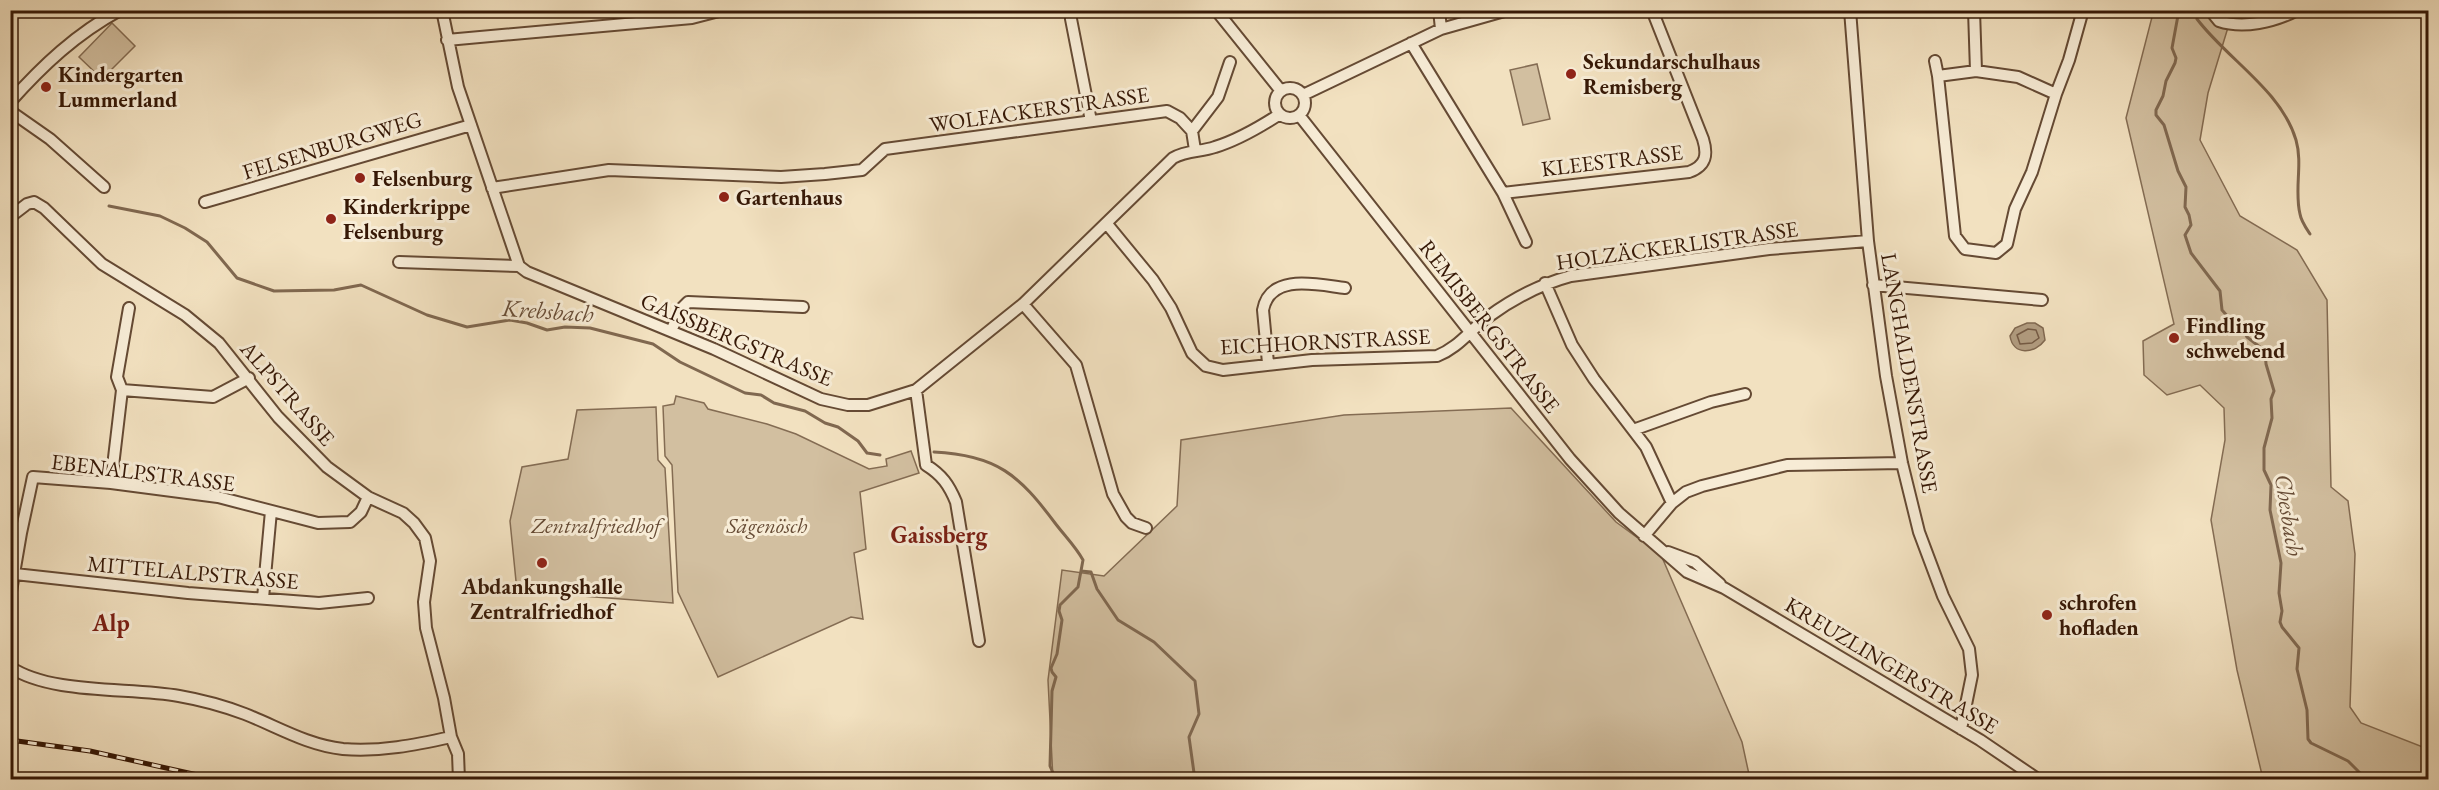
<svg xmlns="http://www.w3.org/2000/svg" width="2439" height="790" font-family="'EB Garamond',serif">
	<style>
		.green { fill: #d2bfa0; stroke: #846c53; stroke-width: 1.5 }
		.water { fill: #b29d81; stroke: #806850; stroke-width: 1.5 }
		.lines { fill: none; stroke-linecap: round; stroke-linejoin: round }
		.shore { stroke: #745a44; stroke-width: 1.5 }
		.stream { stroke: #806850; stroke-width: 3 }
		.minor-casing { stroke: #654a34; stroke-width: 14 }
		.minor { stroke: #f7ecd6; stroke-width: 10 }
		.rail-casing { stroke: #361806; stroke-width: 5 }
		.rail { stroke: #f7ecd6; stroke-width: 3; stroke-dasharray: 9; stroke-linecap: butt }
		.poi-dot { fill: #8f2418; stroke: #f7ecd6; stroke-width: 2 }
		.labels { text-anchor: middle; stroke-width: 6; stroke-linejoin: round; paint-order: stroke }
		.poi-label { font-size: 22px; font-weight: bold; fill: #361806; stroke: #f7ecd6; text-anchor: start }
		.street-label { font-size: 22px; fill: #361806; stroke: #f7ecd6 }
		.park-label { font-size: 22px; font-style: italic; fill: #654a34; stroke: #f7ecd6 }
		.water-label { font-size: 24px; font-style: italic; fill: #684d37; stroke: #f7ecd6 }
		.neighbourhood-label { font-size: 24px; font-weight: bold; fill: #7a1f14; stroke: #f7ecd6 }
	</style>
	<rect width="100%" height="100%" fill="#f2e1c0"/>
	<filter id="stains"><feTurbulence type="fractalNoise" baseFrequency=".00333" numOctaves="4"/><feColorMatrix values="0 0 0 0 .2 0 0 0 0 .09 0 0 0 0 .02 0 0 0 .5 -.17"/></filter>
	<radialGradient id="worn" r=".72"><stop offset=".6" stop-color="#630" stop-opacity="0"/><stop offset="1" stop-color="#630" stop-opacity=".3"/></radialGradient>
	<path class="green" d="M2156,11H2233L2208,93L2200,140L2240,216L2297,250L2327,300L2331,487L2348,501L2355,554L2350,707L2361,723L2428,749V779H2263L2237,670L2211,520L2225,440L2224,408L2200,385L2167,395L2144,375L2143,341L2174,324L2126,118L2152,17Z
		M112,23L135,46L102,79L79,57Z
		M1537,64L1550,119L1523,125L1510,70Z
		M676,396L704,403L708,409L767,424L796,434L869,469L887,466L886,459L911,451L919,473L860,492L866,549L854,553L863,619L851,617L718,677L678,592L672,465L665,456L663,406L674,404Z
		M656,407L658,460L665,468L673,603L517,591L510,521L522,467L568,459L577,410Z
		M1511,408L1616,522L1661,555L1742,742L1750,779L1053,780L1048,680L1062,570L1104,576L1177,506L1181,440L1344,415Z"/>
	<path class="water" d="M2027,323H2035L2043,328L2045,340C2035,354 2013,356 2010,336L2015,328Z"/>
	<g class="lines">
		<path class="shore" d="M2028,329L2036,330L2039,338L2032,343L2020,344L2017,335Z"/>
		<path class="stream" d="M2179,10L2172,48L2176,58L2175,63L2166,81L2163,96L2156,110V115L2164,125L2178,171L2186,187L2185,207L2189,215L2191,225L2185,235L2191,253L2220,291L2222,310L2229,318L2240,323L2247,337L2265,351L2266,364L2274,391L2271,399L2272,418L2264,448V470L2271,485L2270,510L2281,563L2279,593L2282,611L2280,622L2282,627L2299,648L2297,669L2307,710L2308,739L2311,743L2348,761L2367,780
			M2197,19C2227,59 2281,90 2296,140C2303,164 2294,190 2300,214C2301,221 2306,228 2310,234
			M109,206L160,216L185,228L207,242L237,278L274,291L334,290L361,285L427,315L467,327L510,320L527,323L547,330L565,327L590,328L653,344L680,362L745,393L761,395L774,403L805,411L825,423L838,427L858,441L867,453L880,455
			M934,452C997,455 1019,475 1055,523C1064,535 1076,547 1083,560L1078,587L1060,605L1059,611L1062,620L1057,654L1051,668L1052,672L1056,677L1052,691L1050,766L1056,780
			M1081,571L1091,572L1097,589L1118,620L1154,642L1195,681L1199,714L1189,737L1195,780"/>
		<defs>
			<path id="minor" d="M442,10L458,87L519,266L527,272L714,349L821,399L848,405H868L916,390L1023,304L1173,158C1187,150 1201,152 1215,147C1238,140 1260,127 1280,114
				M1216,10L1281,91
				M1439,10L1441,29
				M1850,10L1868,241L1886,376L1902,463L1919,532L1943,596L1969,649L1972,675L1961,729
				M1974,10L1976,71L1938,76L1955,236L1965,249L1996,253L2007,244L2015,209L2032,172L2056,94L2069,60L2083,10
				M2210,10L2219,21C2243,29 2275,22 2297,10
				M1071,19L1091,121
				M447,40L692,18L723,10
				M1411,43L1503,193L1526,242
				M1935,61L1938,76
				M1976,71L2018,77L2056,94
				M1275 103a15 15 0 1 1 30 0a15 15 0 1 1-30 0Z
				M1303,95L1441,29L1508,10
				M10,102C43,65 76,34 120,10
				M10,111L50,139L104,187
				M1299,115L1570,459L1619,513L1687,572L1724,588L1980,740L2039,780
				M1195,150L1192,131L1218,97L1230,62
				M492,188L609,170L781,177L825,174L862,170L885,149L1167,111L1180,118L1192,131
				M1503,193L1689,172C1706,166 1708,155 1703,139L1652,10
				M205,202L471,125
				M10,217L27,204L34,202L44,208L102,264L185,315L219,343L278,417L327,467L368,497L403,513L414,523L425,538L430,561L424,602L426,628L444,698L451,737L458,754L459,780
				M1107,224L1153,280L1171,308L1192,353L1206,366L1223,370L1312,360L1437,356C1458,348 1470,330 1488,317C1514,298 1541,284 1571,276L1769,249L1868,241
				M399,262L519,266
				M1545,283L1572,345L1594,379L1646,447L1672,503
				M1873,285L2042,300
				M1023,304L1076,365L1113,494L1126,517L1132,523L1146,528
				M671,331L681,309L688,302L803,307
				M1268,363L1263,310C1270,272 1319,285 1345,288
				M122,390L213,397L249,378
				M916,390L926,465C942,475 949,485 956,502L979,641
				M1633,430L1711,402L1745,394
				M111,483L122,390L117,377L129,308
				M1644,536L1672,503L1686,492L1702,486L1787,465L1902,463
				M1668,552L1695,562L1720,584
				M15,574L188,593L319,603L368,598
				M10,597L21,533L33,477L111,483L218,497L318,523L350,522L361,512L368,497
				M263,598L271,511
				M10,667C52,695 131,687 179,696C202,700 224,706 245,714C278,727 307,745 343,749C380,752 415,745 451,737"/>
		</defs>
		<use href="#minor" class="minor-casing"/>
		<use href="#minor" class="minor"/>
		<defs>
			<path id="rail" d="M10,740L90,751L220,780"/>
		</defs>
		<use href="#rail" class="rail-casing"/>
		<use href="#rail" class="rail"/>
	</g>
	<g class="poi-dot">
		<circle cx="1571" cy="74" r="6"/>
		<circle cx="46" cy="87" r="6"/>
		<circle cx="360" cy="178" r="6"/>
		<circle cx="724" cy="197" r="6"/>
		<circle cx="331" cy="219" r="6"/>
		<circle cx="2174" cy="338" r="6"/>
		<circle cx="542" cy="563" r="6"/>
		<circle cx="2047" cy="615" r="6"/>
	</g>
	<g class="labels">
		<g class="poi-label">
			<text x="1583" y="69">Sekundarschulhaus<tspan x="1583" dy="25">Remisberg</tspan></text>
			<text x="58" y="82">Kindergarten<tspan x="58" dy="25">Lummerland</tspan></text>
			<text x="372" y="186">Felsenburg</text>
			<text x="736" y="205">Gartenhaus</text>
			<text x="343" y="214">Kinderkrippe<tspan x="343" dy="25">Felsenburg</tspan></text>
			<text x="2186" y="333">Findling<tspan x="2186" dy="25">schwebend</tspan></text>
			<text x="542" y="594" text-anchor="middle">Abdankungshalle<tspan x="542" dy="25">Zentralfriedhof</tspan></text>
			<text x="2059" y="610">schrofen<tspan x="2059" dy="25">hofladen</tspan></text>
		</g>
		<g class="street-label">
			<text transform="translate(1039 109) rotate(-8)" y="8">WOLFACKERSTRASSE</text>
			<text transform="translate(332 145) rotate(-17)" y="8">FELSENBURGWEG</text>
			<text transform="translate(1612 160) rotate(-7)" y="8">KLEESTRASSE</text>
			<text transform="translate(1677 245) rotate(-8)" y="8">HOLZÄCKERLISTRASSE</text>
			<text transform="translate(1490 326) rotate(52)" y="8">REMISBERGSTRASSE</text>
			<text transform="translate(737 339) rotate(23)" y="8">GAISSBERGSTRASSE</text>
			<text transform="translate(1325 341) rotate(-3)" y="8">EICHHORNSTRASSE</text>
			<text transform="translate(1910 373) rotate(80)" y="8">LANGHALDENSTRASSE</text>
			<text transform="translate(288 393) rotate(49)" y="8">ALPSTRASSE</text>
			<text transform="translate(143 472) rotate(7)" y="8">EBENALPSTRASSE</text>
			<text transform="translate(193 572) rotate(5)" y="8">MITTELALPSTRASSE</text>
			<text transform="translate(1892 665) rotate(31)" y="8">KREUZLINGERSTRASSE</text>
		</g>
		<g class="park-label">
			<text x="596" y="533">Zentralfriedhof</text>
			<text x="767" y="533">Sägenösch</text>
		</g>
		<g class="water-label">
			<text transform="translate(548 311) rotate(4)" y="8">Krebsbach</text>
			<text transform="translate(2289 515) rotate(81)" y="8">Chesbach</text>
		</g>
		<g class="neighbourhood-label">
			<text x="939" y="543">Gaissberg</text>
			<text x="111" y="631">Alp</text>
		</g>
	</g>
	<rect width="2439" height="790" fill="none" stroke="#f2e1c0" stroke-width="36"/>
	<rect x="12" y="12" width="2415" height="766" fill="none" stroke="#361806" stroke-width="3"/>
	<rect x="18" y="18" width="2403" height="754" fill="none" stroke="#361806" stroke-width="1.5"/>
	<rect width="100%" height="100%" filter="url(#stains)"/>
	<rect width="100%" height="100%" fill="url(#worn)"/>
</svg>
